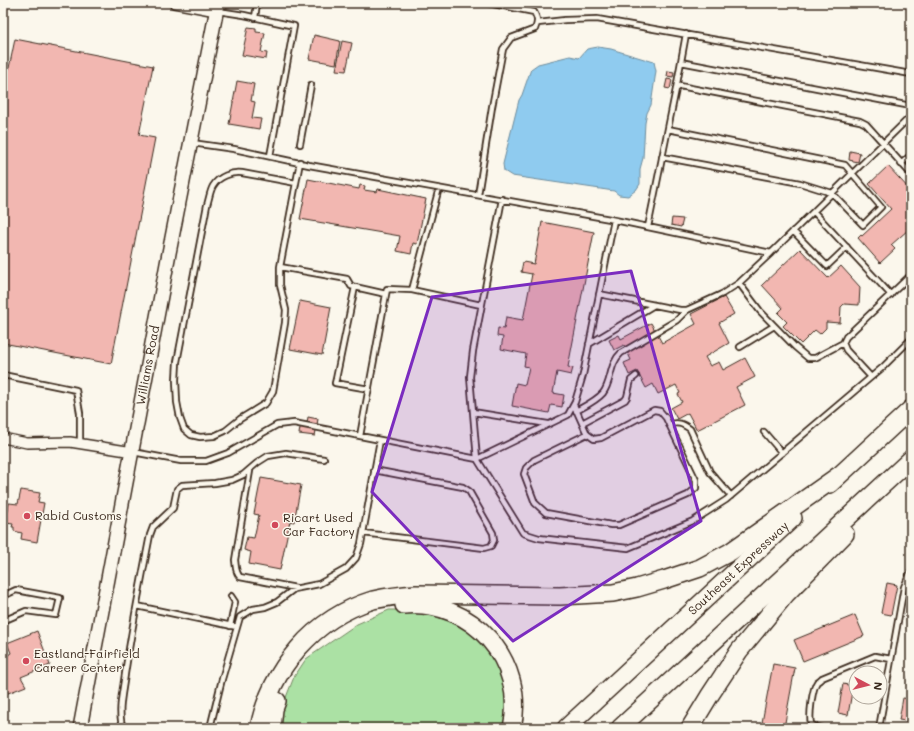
<svg xmlns="http://www.w3.org/2000/svg" width="914" height="731" font-family="Mali,sans-serif">
	<style>
		.green { fill: #abe1a4; stroke: #738661 }
		.water { fill: #8fcbef; stroke: #6d8b9b }
		.building { fill: #f2b7b1; stroke: #3b2a1e }
		.lines { fill: none; stroke-linecap: round; stroke-linejoin: round }
		.service-casing { stroke: #3b2a1e; stroke-width: 8 }
		.minor-casing { stroke: #3b2a1e; stroke-width: 12 }
		.secondary-casing { stroke: #3b2a1e; stroke-width: 16 }
		.motorway-casing { stroke: #3b2a1e; stroke-width: 20 }
		.service { stroke: #fbf7ec; stroke-width: 4.5 }
		.minor { stroke: #fbf7ec; stroke-width: 9 }
		.secondary { stroke: #fbf7ec; stroke-width: 13 }
		.motorway { stroke: #fbf7ec; stroke-width: 17 }
		.marked { fill: #7b2cbf; fill-opacity: 0.2; stroke: #7b2cbf; stroke-width: 3; stroke-linejoin: round }
		.poi-dot { fill: #d1495b; stroke: #fbf7ec; stroke-width: 1.5 }
		.labels { text-anchor: middle; stroke-width: 3; stroke-linejoin: round; paint-order: stroke }
		.street-label { font-size: 12px; fill: #3b2a1e; stroke: #fbf7ec }
		.poi-label { font-size: 12px; fill: #3b2a1e; stroke: #fbf7ec; text-anchor: start }
	</style>
	<rect width="100%" height="100%" fill="#fbf7ec"/>
	<filter id="ink" filterUnits="userSpaceOnUse"><feTurbulence type="fractalNoise" baseFrequency=".025" numOctaves="2"/><feDisplacementMap in="SourceGraphic" scale="8" xChannelSelector="R" yChannelSelector="G"/><feConvolveMatrix kernelMatrix="1 2 1 2 8 2 1 2 1" color-interpolation-filters="sRGB"/></filter>
	<g filter="url(#ink)">
		<path class="green" d="M389,610H424L458,621L482,638L503,670L511,710L505,728H281L283,705L294,677L306,659L357,624Z"/>
		<path class="water" d="M598,47L611,49L654,62L656,71L651,105L647,113L645,123L643,158L640,169V184L636,190L628,196L619,195L614,191L512,176L504,171L503,164L519,100L522,95L531,69L538,64L570,56L579,58L587,49Z"/>
		<path class="building" d="M248,27L256,28V32L265,33L261,52L267,53L266,59L242,55Z
			M314,35L340,41L336,64L309,59Z
			M15,39L153,66L139,135L155,138L111,364L3,343V97Z
			M342,41L352,43L346,71L336,70Z
			M668,71L674,72L673,77L667,76Z
			M667,79L672,80L670,89L665,88Z
			M237,81L254,84L251,101L255,102L252,118L261,119L259,129L229,124Z
			M850,151L860,153L858,162L849,160Z
			M888,166L911,191V233L908,230L891,245L895,249L880,263L858,238L861,235L862,236L891,209L869,184Z
			M308,179L359,189L360,185L365,186L364,190L377,192L378,189L426,199L417,244L413,243L411,254L397,251L400,236L300,219Z
			M672,218L683,219L681,227L671,225Z
			M542,222L594,232L568,367L573,368L571,375L557,372L553,393L564,395L562,407L551,405L549,413L512,406L516,383L525,385L529,367L524,366L526,354L501,349L503,337L497,336L498,328L504,329L506,317L523,320L532,274L521,272L523,262L534,264Z
			M800,249L828,278L841,266L860,287L859,305L844,304L841,307L840,323L826,322V328L820,334L815,330L801,344L783,326L787,322L778,313L783,308L762,285Z
			M724,297L734,314L719,323L729,343L705,357L710,366L719,362L723,370L745,358L755,377L736,387L745,405L697,430L688,413L677,419L671,408L682,402L678,394L680,393L676,385L658,394L653,384L646,388L637,371L629,375L624,363L631,360L624,345L614,350L609,340L619,335L621,339L651,323L662,343L696,324L691,314Z
			M300,301L331,307L322,355L290,349Z
			M308,417L318,419L315,436L299,434L301,422L307,423Z
			M261,478L301,485L294,522L290,521L280,570L249,564L251,552L244,550L247,537L254,538L259,515L254,514Z
			M21,490L40,493L38,502L44,503L37,542L21,539L22,533L14,531V527H12L13,524L6,523L9,503L18,504Z
			M887,583L897,585L891,615L881,613Z
			M855,615L864,636L803,661L794,640Z
			M37,631L50,665L21,677L26,686L3,695V657L4,655L7,653L8,655L11,653L7,643Z
			M773,664L795,668L784,728H761Z
			M911,667V682H908Z
			M843,684L853,686L848,715L838,713Z
			M903,698L911,699V722L899,720Z"/>
		<g class="lines">
			<defs>
				<path id="service" d="M218,11L244,15L294,26L270,156
					M255,18L257,3
					M538,23L565,20L597,19L911,74
					M681,62L911,106
					M676,89L686,34
					M192,143L234,149L309,165L610,219L771,253L911,116
					M300,144L311,85
					M662,157L800,183L832,193L863,225L881,207L845,165L668,129
					M901,164L911,155
					M296,183L242,173C232,172 219,176 213,186C210,191 209,199 207,205L177,362L176,380L177,402L180,418L184,429L191,435L200,437L214,436L225,431L240,419L266,403L273,391L285,323L286,310L280,285V267L300,162
					M478,195L492,107L503,49L511,38L535,29C538,22 538,19 534,12L488,3
					M502,199L473,351L470,377L477,459L568,415L575,402L583,375L614,220
					M814,212L891,295
					M648,227L676,89L680,86L860,121L866,124L911,174
					M793,231L827,266L847,247
					M280,267L347,279L351,286L355,287
					M739,283L760,311L795,347L808,358H815L843,343
					M412,290L481,305
					M599,294L680,310H687L722,294L739,283L771,253
					M589,344L654,305
					M740,347L774,326
					M3,375L76,390L80,413V443
					M871,377L846,350L843,343L846,337L911,275
					M369,389L335,383L336,379L355,287L386,294
					M574,405L587,434L594,439L601,438L654,410L660,411L666,418L696,480V488L688,495L619,525H611L546,513L535,503L524,474L526,468L534,460L587,434
					M576,411C585,406 596,401 603,393C612,381 609,364 621,353L677,320L687,310
					M473,412L548,424
					M582,423L625,400L627,397L631,380L636,376
					M669,425C677,421 683,424 690,429L710,472L731,496
					M764,432L782,453
					M360,436L387,289L412,290L439,188
					M133,452L181,461H206L228,453L277,425L294,423L477,459L523,533L539,538L628,548L693,521L726,500L883,367L911,339
					M250,471L235,560C236,566 235,572 240,577L296,588
					M363,533L484,548L491,546L494,540L493,533L469,491L463,487L374,470
					M3,596L16,590L60,598L56,615L26,611L3,621
					M137,606L237,627
					M230,626L235,602L231,596
					M123,728C117,712 123,691 125,674C132,627 141,581 150,535L153,527L173,508L177,489L182,485L215,483L232,480L243,475L257,463L268,456L286,453L324,459
					M210,728L222,679L240,617L253,609L265,607L277,602L294,589L319,584L346,569L356,558L361,544L380,440
					M821,728L816,727L811,724C809,716 812,689 817,682C819,681 821,679 822,678L875,656L891,659
					M879,728L904,587L911,571"/>
				<path id="minor" d="M174,3L216,11
					M3,438L27,443L70,442L133,452"/>
				<g id="secondary">
					<path id="s1" d="M80,728L169,253L218,3"/>
				</g>
				<g id="motorway">
					<path d="M830,484L911,409"/>
					<path d="M404,605C472,599 527,661 512,728"/>
					<path d="M259,728C271,668 314,618 373,600C387,597 402,595 416,594L560,596L613,593L637,588L664,580L700,568L730,552L838,476"/>
					<path d="M272,728L274,709L277,701"/>
					<path id="s2" d="M566,728L793,518"/>
					<path d="M620,728L911,459"/>
					<path d="M690,728L710,695L739,651L786,594L845,534"/>
				</g>
			</defs>
			<use href="#service" class="service-casing"/>
			<use href="#minor" class="minor-casing"/>
			<use href="#secondary" class="secondary-casing"/>
			<use href="#motorway" class="motorway-casing"/>
			<use href="#service" class="service"/>
			<use href="#minor" class="minor"/>
			<use href="#secondary" class="secondary"/>
			<use href="#motorway" class="motorway"/>
		</g>
	</g>
	<path class="marked" d="M631,271L701,521L513,641L372,492L432,297Z"/>
	<g class="poi-dot">
		<circle cx="27" cy="516" r="4"/>
		<circle cx="275" cy="525" r="4"/>
		<circle cx="26" cy="661" r="4"/>
	</g>
	<g class="labels">
		<g class="street-label">
			<text dy="4" stroke="none"><textPath href="#s1" startOffset="369">Williams Road</textPath></text>
			<text dy="4" stroke="none"><textPath href="#s2" startOffset="235">Southeast Expressway</textPath></text>
		</g>
		<g class="poi-label">
			<text x="35" y="520">Rabid Customs</text>
			<text x="283" y="522">Ricart Used<tspan x="283" dy="14">Car Factory</tspan></text>
			<text x="34" y="658">Eastland-Fairfield<tspan x="34" dy="14">Career Center</tspan></text>
		</g>
	</g>
	<rect width="914" height="731" fill="none" stroke="#fbf7ec" stroke-width="16"/>
	<rect x="8" y="8" width="898" height="715" fill="none" stroke="#3b2a1e" stroke-width="1.5" filter="url(#ink)"/>
	<g transform="translate(868 685) rotate(97)"><circle r="19" fill="#fbf7ec" stroke="#aea59a"/>
	<path d="M0-3L7 15L0 10L-7 15Z" fill="#d1495b"/>
	<text y="-6" font-size="11" font-weight="bold" text-anchor="middle" fill="#3b2a1e">N</text>
	</g>
</svg>
